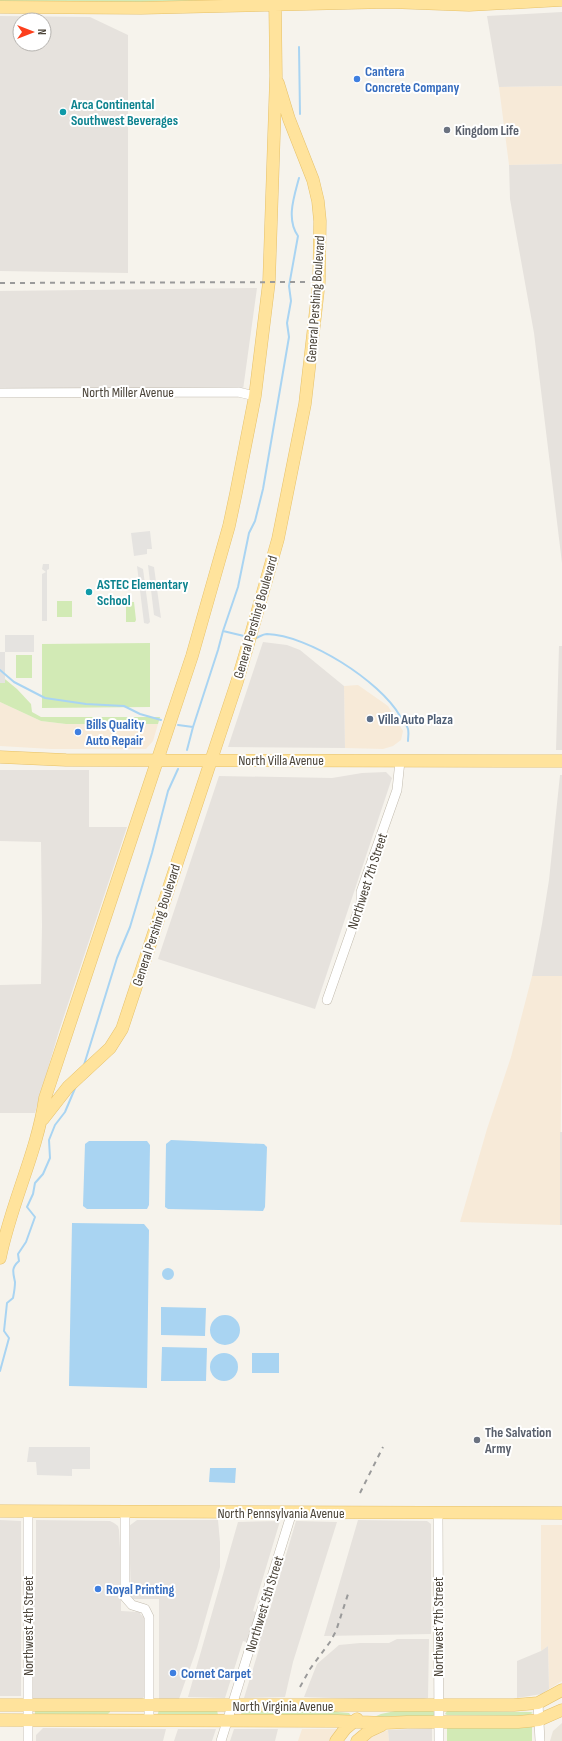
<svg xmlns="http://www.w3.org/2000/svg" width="562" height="1741" font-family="'Sofia Sans Condensed',sans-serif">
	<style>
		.residential { fill: #eae5da }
		.commercial { fill: #f7ead8 }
		.industrial { fill: #e6e2dd; fill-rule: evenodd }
		.green { fill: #d2eab5 }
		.parking { fill: #e5e3e0 }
		.water { fill: #a9d4f2 }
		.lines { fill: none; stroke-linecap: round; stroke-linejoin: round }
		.stream { stroke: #a9d4f2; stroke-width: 2 }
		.minor-casing { stroke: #c2bbae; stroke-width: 10 }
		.major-casing { stroke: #e6c16a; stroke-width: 13 }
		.minor { stroke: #fff; stroke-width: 9 }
		.major { stroke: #ffe39c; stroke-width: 12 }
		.rail { stroke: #9a9a9a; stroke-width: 2; stroke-dasharray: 5 5; stroke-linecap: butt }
		.shop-dot { fill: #3f7fe0; stroke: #fff; stroke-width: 1.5 }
		.culture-dot { fill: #0f9aa8; stroke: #fff; stroke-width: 1.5 }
		.worship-dot { fill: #6b7280; stroke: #fff; stroke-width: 1.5 }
		.service-dot { fill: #5c6f8a; stroke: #fff; stroke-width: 1.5 }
		.labels { text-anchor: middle; stroke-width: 4; stroke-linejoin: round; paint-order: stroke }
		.shop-label { font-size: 14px; font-weight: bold; fill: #366cbe; stroke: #fff; text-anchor: start }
		.culture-label { font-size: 14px; font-weight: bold; fill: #0d838f; stroke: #fff; text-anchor: start }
		.worship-label { font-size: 14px; font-weight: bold; fill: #5b616d; stroke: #fff; text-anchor: start }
		.street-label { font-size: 14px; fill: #4b4439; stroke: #fff }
		.service-label { font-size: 14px; font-weight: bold; fill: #4e5e75; stroke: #fff; text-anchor: start }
	</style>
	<rect width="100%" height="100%" fill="#f6f3ec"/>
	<path class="residential" d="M562,1723V1741H550L553,1731Z"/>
	<path class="commercial" d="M562,86V164L509,165L499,87Z
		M358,685L388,706L403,731L401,740L393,746L383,749L345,748L344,686Z
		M0,702L41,721L66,724H158L153,741L146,749H51L0,746Z
		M532,976H562L560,1225L460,1222L487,1129L511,1057Z
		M541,1525H562V1681L549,1689L548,1646L541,1651Z
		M302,1729H338L330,1741H298Z
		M388,1730L389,1741H365L375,1735Z"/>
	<path class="industrial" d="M562,12V86L499,87L487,16Z
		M0,16L90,17L128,35V273L0,271ZM20,20H44V44H20Z
		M562,164V563L534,333L510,199L509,165Z
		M257,288L242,397L237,396L0,397V291Z
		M263,642L287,645L300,650L344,686L345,748L228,747Z
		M559,646H562V750H556Z
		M0,770H89V827H127L59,1031L35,1113H0V985L41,984L42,926L41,842L0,841Z
		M386,772L392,778L315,1009L158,959L219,776L332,778L362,773Z
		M560,775H562V976H532L542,924L549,880Z
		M560,1132H562V1225H560Z
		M0,1520L21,1521V1696H0Z
		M36,1520L110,1521L114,1523L118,1526L119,1530L121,1567V1611L139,1612L145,1619V1696L142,1699L32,1702V1608L36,1585Z
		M137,1520H218L220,1542V1567L197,1648L179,1699H159V1599H131L129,1526Z
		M358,1520L427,1521L431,1524V1634L324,1636Z
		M280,1521L253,1611L268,1616L296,1521L337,1522L293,1662L285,1697L244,1698L260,1646L243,1641L225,1698L188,1697L238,1522Z
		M397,1639H429L428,1698L416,1701L304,1697L317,1664L339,1645L360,1643H389Z
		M548,1646L549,1689L542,1694L517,1698V1661L541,1651Z
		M43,1728L166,1729L163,1741H36V1735Z
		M432,1728V1741H389L388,1730Z
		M178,1729H216L212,1741H174Z
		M234,1729H278L275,1741H230Z"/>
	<path class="green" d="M0,0H212L187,3H0Z
		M57,601H72V617H57Z
		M126,602H134L136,620L135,622H126Z
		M150,643V707L42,708V644Z
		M16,655H32V678H16Z
		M0,675L17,689L31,704L32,712L41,717H160L158,724H66L41,721L0,702Z
		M328,1709L338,1712L349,1713L352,1717L241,1715L242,1710Z
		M35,1710L110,1711V1712L108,1714L35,1715Z
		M159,1710H217L218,1715L157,1716Z
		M395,1711H433L435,1714L433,1716L374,1717L381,1714Z
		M447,1711L531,1712L533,1713L526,1716L447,1715L445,1714Z
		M447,1726H531L532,1727V1741H447Z"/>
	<path class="parking" d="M150,531L152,549H147V554L134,556L131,533Z
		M43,564H49V569L47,570V621H42V574L46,572L42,569Z
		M148,565L154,567L161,618L154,615Z
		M137,566L143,569L150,622L148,624L144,623Z
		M5,635H34V652H5Z
		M0,652H5V683H0Z
		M29,1447H90V1469H72V1476L37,1475L36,1462H27Z"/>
	<path class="water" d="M171,1140L264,1144L267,1147L265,1207L263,1211L168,1209L165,1207L166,1144Z
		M89,1141H147L150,1145L149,1205L147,1209H87L83,1206L85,1144Z
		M72,1223L144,1224L149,1230L147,1388L69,1386Z
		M162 1274a6 6 0 1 1 12 0a6 6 0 1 1-12 0Z
		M161,1307L206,1308L205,1336L161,1335Z
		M210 1330a15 15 0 1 1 30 0a15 15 0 1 1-30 0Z
		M162,1347L207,1348L206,1381H161Z
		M210 1367a14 14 0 1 1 28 0a14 14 0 1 1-28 0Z
		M252,1353H279V1373H252Z
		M210,1468H236L235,1483L209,1482Z"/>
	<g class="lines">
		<path class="stream" d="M299,47L300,114
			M223,631L244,636
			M256,638C259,637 263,634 267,634C308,635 380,681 400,716C403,720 407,725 408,729C409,733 408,737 408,741
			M0,670L14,682L45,698L86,704L124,706L140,714L161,720
			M178,725L193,727
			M187,750L193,727L218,650L223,631L238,587L249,533L255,521L263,489L289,337L287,323L291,301L289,286L298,236C286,219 294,197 299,178
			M84,1065L117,958L130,927L152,853L168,791L178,769
			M0,1371L9,1338L4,1331L7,1303L13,1298C14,1293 15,1287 15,1282C13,1272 11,1268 19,1261L18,1254L26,1242L35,1217L27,1207L33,1194L35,1183L43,1174L50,1158L49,1140L55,1125L65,1112L76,1086"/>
		<defs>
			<path id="minor" d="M0,393L238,392L255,396
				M327,1000L361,903V892L397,790L400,761
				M28,1511V1741
				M125,1512V1597L132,1605L145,1609L149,1617V1721
				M438,1513L439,1741
				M538,1703L540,1741
				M221,1741L292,1512"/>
			<path id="major" d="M0,7L141,8L389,2L469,5L562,0
				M0,757L66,760L562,761
				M43,1119L68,1087L110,1048L122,1029L237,682L249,641L278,539L305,404L319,282L320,221L318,201L313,180L289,119L278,83
				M0,1258C11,1203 37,1153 45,1098L192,656L229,526L236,493L255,396L269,282L276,76L275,0
				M0,1511L562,1513
				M0,1705H514L538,1703L562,1690
				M0,1720L337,1721L385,1723L407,1722H518L539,1720L562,1710
				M336,1741L345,1729L357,1719
				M357,1741L369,1731L382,1725"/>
		</defs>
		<use href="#minor" class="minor-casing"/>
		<use href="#major" class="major-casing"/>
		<use href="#minor" class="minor"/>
		<use href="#major" class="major"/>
		<path class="rail" d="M0,283L306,282
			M360,1493L383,1447
			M300,1687L310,1669L330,1642L336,1631L349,1591"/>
	</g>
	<g class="shop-dot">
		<circle cx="357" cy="79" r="4"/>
		<circle cx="78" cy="732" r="4"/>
		<circle cx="98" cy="1589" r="4"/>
		<circle cx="173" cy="1673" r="4"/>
	</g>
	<g class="culture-dot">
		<circle cx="63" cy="112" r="4"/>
		<circle cx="89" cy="592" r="4"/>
	</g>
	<g class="worship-dot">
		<circle cx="447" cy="130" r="4"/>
		<circle cx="477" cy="1440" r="4"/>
	</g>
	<circle class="service-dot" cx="370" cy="719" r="4"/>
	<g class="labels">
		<g class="shop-label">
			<text x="365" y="76">Cantera<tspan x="365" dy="16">Concrete Company</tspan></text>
			<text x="86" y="729">Bills Quality<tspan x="86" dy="16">Auto Repair</tspan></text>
			<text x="106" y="1594">Royal Printing</text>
			<text x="181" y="1678">Cornet Carpet</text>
		</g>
		<g class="culture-label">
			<text x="71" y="109">Arca Continental<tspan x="71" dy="16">Southwest Beverages</tspan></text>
			<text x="97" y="589">ASTEC Elementary<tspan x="97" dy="16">School</tspan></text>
		</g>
		<g class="worship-label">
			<text x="455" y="135">Kingdom Life</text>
			<text x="485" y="1437">The Salvation<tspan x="485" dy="16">Army</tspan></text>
		</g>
		<g class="street-label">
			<text transform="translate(315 299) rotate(-86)" y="5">General Pershing Boulevard</text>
			<text x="128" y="397">North Miller Avenue</text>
			<text transform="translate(255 617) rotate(-74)" y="5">General Pershing Boulevard</text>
			<text x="281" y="765">North Villa Avenue</text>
			<text transform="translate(367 881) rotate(-72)" y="5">Northwest 7th Street</text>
			<text transform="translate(156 925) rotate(-72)" y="5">General Pershing Boulevard</text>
			<text x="281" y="1518">North Pennsylvania Avenue</text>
			<text transform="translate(264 1604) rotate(-73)" y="5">Northwest 5th Street</text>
			<text transform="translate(28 1626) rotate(-90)" y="5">Northwest 4th Street</text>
			<text transform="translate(438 1627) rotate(-90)" y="5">Northwest 7th Street</text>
			<text x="283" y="1711">North Virginia Avenue</text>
		</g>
		<g class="service-label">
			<text x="378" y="724">Villa Auto Plaza</text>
		</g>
	</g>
	<g transform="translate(32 32) rotate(90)"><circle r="19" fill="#ffffff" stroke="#b7b4b0"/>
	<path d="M0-3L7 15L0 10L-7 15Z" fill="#fc3f1d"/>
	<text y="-6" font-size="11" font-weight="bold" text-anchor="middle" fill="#4b4439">N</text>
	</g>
</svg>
